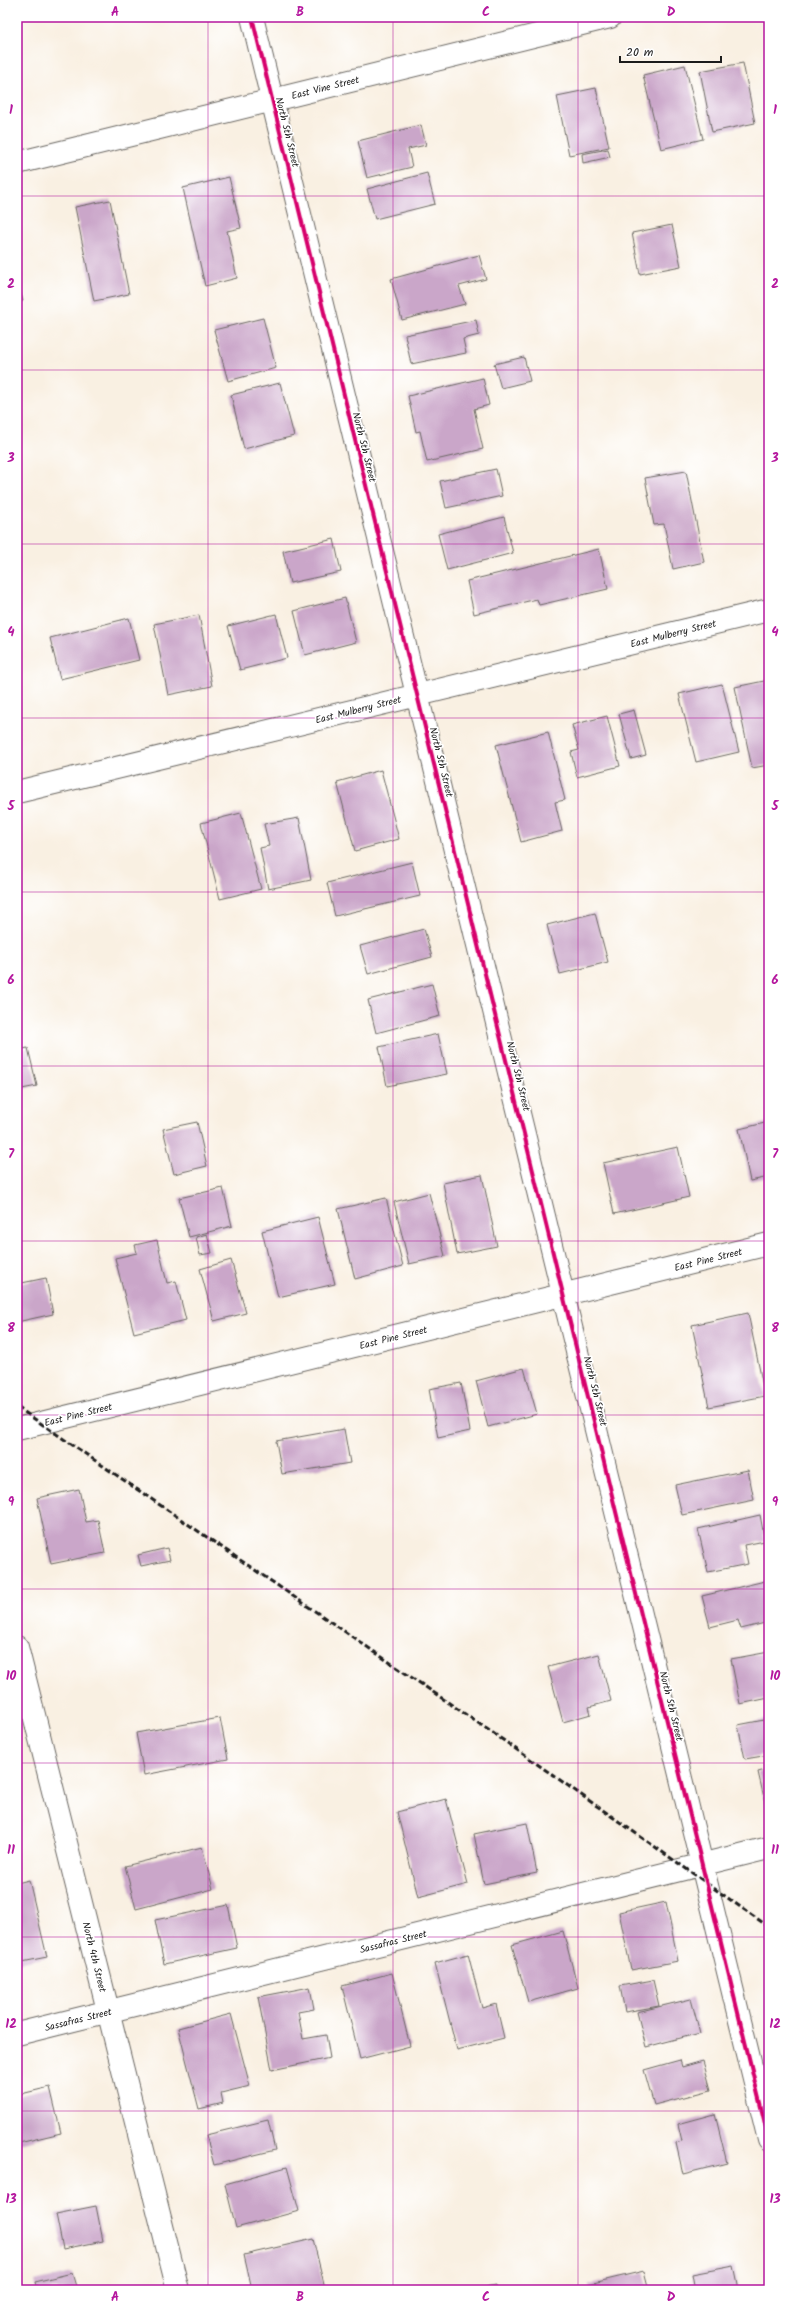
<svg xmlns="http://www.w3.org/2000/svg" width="786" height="2307" font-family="Kalam,sans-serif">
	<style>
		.building { fill: #caa6c9 }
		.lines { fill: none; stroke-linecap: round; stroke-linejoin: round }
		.minor-casing { stroke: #696661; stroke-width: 24 }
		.minor { stroke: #fff; stroke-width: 22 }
		.rail { stroke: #1c1c1c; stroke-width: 3; stroke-dasharray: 6 3; stroke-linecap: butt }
		.cycleway-casing { stroke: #fff; stroke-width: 6 }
		.cycleway { stroke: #d6006c; stroke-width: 4 }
		.grid { fill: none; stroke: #b5179e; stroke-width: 1; stroke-opacity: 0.55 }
		.labels { text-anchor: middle; stroke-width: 3.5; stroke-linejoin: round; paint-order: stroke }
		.street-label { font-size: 10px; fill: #1c1c1c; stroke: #fff }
		.neatline { fill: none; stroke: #b5179e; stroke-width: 1.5 }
		.grid-label { font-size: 13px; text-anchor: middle; font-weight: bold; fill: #b5179e }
	</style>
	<rect width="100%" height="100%" fill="#fff"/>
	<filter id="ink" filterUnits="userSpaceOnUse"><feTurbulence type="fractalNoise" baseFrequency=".025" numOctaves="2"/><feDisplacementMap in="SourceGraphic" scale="8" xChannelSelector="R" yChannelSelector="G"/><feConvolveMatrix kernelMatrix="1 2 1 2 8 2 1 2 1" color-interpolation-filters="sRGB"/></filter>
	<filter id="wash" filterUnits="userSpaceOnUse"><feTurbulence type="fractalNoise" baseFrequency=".012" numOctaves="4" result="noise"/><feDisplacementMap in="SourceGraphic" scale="16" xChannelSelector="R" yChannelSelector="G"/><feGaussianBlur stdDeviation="0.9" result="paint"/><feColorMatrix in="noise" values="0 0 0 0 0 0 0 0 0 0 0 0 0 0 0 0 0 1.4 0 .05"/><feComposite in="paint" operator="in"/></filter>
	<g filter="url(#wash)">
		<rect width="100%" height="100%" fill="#f9f0e2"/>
		<g id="blocks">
			<path class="building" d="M743,63L755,123L712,132L700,71Z
				M685,65L703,139L661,149L643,75Z
				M596,88L609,147L569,155L557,96Z
				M421,125L426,145L408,149L412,167L367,178L358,141Z
				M608,149L610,157L583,163L582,154Z
				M427,173L435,204L375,219L367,189Z
				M229,177L241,228L227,231L237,278L205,286L183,188Z
				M110,200L129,294L94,301L75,207Z
				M672,225L681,266L640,274L632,233Z
				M479,255L486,279L459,286L465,304L402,320L391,279Z
				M17,279L23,301L17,303Z
				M263,318L276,368L228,381L214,330Z
				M476,320L479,335L463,339L466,353L411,364L405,335Z
				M524,357L530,381L501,388L494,364Z
				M483,378L489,405L474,409L483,449L427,462L420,431L416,432L408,396Z
				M280,383L294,436L244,449L231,395Z
				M496,469L502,496L446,508L440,481Z
				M686,471L704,562L673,569L664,524L654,525L645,478Z
				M769,477V494H768L765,478Z
				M504,517L513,553L447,570L438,534Z
				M334,539L341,572L290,583L283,551Z
				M599,549L608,589L539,605L537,599L474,614L467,581Z
				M345,598L356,642L305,655L294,611Z
				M276,614L287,658L240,670L228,626Z
				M199,615L212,686L168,695L154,624Z
				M129,618L139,660L60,679L50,638Z
				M769,680V765L752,768L735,687Z
				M722,684L739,752L696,762L679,694Z
				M634,710L646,755L631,759L619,714Z
				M607,716L620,766L577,777L571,752L579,750L572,725Z
				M548,732L565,800L555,802L562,831L521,842L496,745Z
				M381,770L399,839L355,851L337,782Z
				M241,813L261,889L220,899L201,823Z
				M299,818L311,880L268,889L260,848L269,846L264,824Z
				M412,862L420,896L335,916L327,883Z
				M595,913L608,962L560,974L547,925Z
				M424,929L432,957L368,974L360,946Z
				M432,984L440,1016L376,1033L368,1000Z
				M438,1034L447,1074L387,1086L379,1047Z
				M28,1048L37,1086L17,1090V1050Z
				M197,1122L207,1166L174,1174L163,1129Z
				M769,1122V1177L750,1181L739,1129Z
				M678,1147L689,1197L614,1214L603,1163Z
				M482,1175L497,1246L457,1254L443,1183Z
				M223,1188L232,1226L189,1237L179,1198Z
				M429,1193L445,1256L409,1264L394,1202Z
				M386,1198L403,1266L355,1279L338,1209Z
				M318,1217L335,1284L278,1297L262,1231Z
				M207,1234L212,1253L200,1255L196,1237Z
				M157,1240L167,1283L176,1281L186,1320L134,1333L115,1258L137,1253L135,1245Z
				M231,1260L246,1313L214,1321L200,1269Z
				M46,1278L53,1314L17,1322V1284Z
				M748,1313L765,1396L709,1407L692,1325Z
				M524,1368L537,1414L488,1427L476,1381Z
				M461,1383L470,1431L438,1438L429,1389Z
				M344,1429L350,1463L282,1474L276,1441Z
				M748,1470L754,1500L682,1515L675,1485Z
				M79,1489L86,1522L98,1520L105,1553L51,1564L37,1498Z
				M760,1515L765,1541L744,1545L748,1564L708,1572L698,1529Z
				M167,1548L170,1560L141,1566L138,1555Z
				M769,1580V1622L741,1629L738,1620L710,1627L702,1596Z
				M769,1652V1698L740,1704L731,1659Z
				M599,1654L611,1701L589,1707L591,1714L563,1722L548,1667Z
				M220,1718L228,1759L144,1775L136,1733Z
				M769,1719V1755L745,1759L738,1725Z
				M769,1769V1811H767L758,1772Z
				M446,1799L468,1884L418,1897L397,1812Z
				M527,1823L537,1873L484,1884L474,1834Z
				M202,1847L213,1889L136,1909L125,1866Z
				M29,1880L47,1957L17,1963V1883Z
				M666,1902L678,1961L631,1970L619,1912Z
				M228,1905L237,1948L164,1964L155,1920Z
				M563,1931L578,1988L528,2002L512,1945Z
				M468,1954L482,2008L496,2004L504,2038L457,2050L435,1963Z
				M392,1973L410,2046L360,2059L342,1986Z
				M653,1980L659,2006L625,2012L620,1986Z
				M310,1987L314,2009L298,2012L303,2039L326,2035L330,2058L272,2070L258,1997Z
				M691,1999L700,2033L646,2047L637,2012Z
				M231,2014L250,2086L221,2093L223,2103L199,2109L178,2028Z
				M680,2060L682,2067L703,2061L711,2090L654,2105L644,2070Z
				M50,2087L61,2133L19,2143L17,2133V2095Z
				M715,2114L727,2163L683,2174L676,2143L682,2141L678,2124Z
				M268,2120L275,2150L214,2165L206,2135Z
				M287,2167L299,2211L236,2228L225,2184Z
				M96,2206L103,2241L63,2249L56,2214Z
				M313,2239L325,2288L315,2290H252L244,2255Z
				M734,2266L739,2290H695L692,2274Z
				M644,2271L649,2290H590L589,2284Z
				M72,2273L77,2290H37L35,2282Z
				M496,2285L497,2290H473V2289Z"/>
		</g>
	</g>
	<g filter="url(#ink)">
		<use href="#blocks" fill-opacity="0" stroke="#696661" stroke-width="1"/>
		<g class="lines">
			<defs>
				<path id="minor" d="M252,17L769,2140
					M17,163L610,17
					M17,792L769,610
					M17,1429L769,1244
					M17,1647L178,2290
					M17,2034L769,1848"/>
			</defs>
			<use href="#minor" class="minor-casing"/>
			<use href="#minor" class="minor"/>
			<path class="rail" d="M17,1407L503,1740L769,1927"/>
			<defs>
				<path id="cycleway" d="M252,17L769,2140"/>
			</defs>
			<use href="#cycleway" class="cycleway-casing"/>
			<use href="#cycleway" class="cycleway"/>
		</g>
	</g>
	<path class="grid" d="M208,17V2290M393,17V2290M578,17V2290M17,196H769M17,370H769M17,544H769M17,718H769M17,892H769M17,1066H769M17,1241H769M17,1415H769M17,1589H769M17,1763H769M17,1937H769M17,2111H769"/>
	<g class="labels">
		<g class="street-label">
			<text transform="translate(325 87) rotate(-14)" y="4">East Vine Street</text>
			<text transform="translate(288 132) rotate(76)" y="4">North 5th Street</text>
			<text transform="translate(365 447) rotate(76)" y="4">North 5th Street</text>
			<text transform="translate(673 633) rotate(-14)" y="4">East Mulberry Street</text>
			<text transform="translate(358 709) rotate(-14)" y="4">East Mulberry Street</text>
			<text transform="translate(442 762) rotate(76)" y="4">North 5th Street</text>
			<text transform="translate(519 1076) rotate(76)" y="4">North 5th Street</text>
			<text transform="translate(708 1259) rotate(-14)" y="4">East Pine Street</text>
			<text transform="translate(393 1337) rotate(-14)" y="4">East Pine Street</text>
			<text transform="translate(596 1391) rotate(76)" y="4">North 5th Street</text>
			<text transform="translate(78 1414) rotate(-14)" y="4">East Pine Street</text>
			<text transform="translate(672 1706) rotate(76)" y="4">North 5th Street</text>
			<text transform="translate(393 1941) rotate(-14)" y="4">Sassafras Street</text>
			<text transform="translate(95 1957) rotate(76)" y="4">North 4th Street</text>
			<text transform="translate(78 2019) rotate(-14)" y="4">Sassafras Street</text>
		</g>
	</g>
	<rect width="786" height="2307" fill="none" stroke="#fff" stroke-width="44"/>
	<path d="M620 56v6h101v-6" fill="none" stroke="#1c1c1c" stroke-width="2"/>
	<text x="626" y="56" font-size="12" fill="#1c1c1c" stroke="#ffffff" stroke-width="3" paint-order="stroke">20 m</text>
	<rect x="22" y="22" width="742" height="2263" class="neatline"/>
	<g class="grid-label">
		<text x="115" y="16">A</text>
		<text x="300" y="16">B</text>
		<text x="486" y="16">C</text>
		<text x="671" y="16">D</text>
		<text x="11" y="114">1</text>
		<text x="775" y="114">1</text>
		<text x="11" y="288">2</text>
		<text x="775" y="288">2</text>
		<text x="11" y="462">3</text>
		<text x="775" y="462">3</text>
		<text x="11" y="636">4</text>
		<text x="775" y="636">4</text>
		<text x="11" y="810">5</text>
		<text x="775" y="810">5</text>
		<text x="11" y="984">6</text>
		<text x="775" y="984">6</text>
		<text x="11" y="1158">7</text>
		<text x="775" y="1158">7</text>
		<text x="11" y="1332">8</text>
		<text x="775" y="1332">8</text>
		<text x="11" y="1506">9</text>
		<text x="775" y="1506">9</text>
		<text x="11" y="1680">10</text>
		<text x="775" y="1680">10</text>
		<text x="11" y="1854">11</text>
		<text x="775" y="1854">11</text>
		<text x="11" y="2028">12</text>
		<text x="775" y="2028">12</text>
		<text x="11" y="2203">13</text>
		<text x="775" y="2203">13</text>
		<text x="115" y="2301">A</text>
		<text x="300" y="2301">B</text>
		<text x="486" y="2301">C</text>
		<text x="671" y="2301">D</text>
	</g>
</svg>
